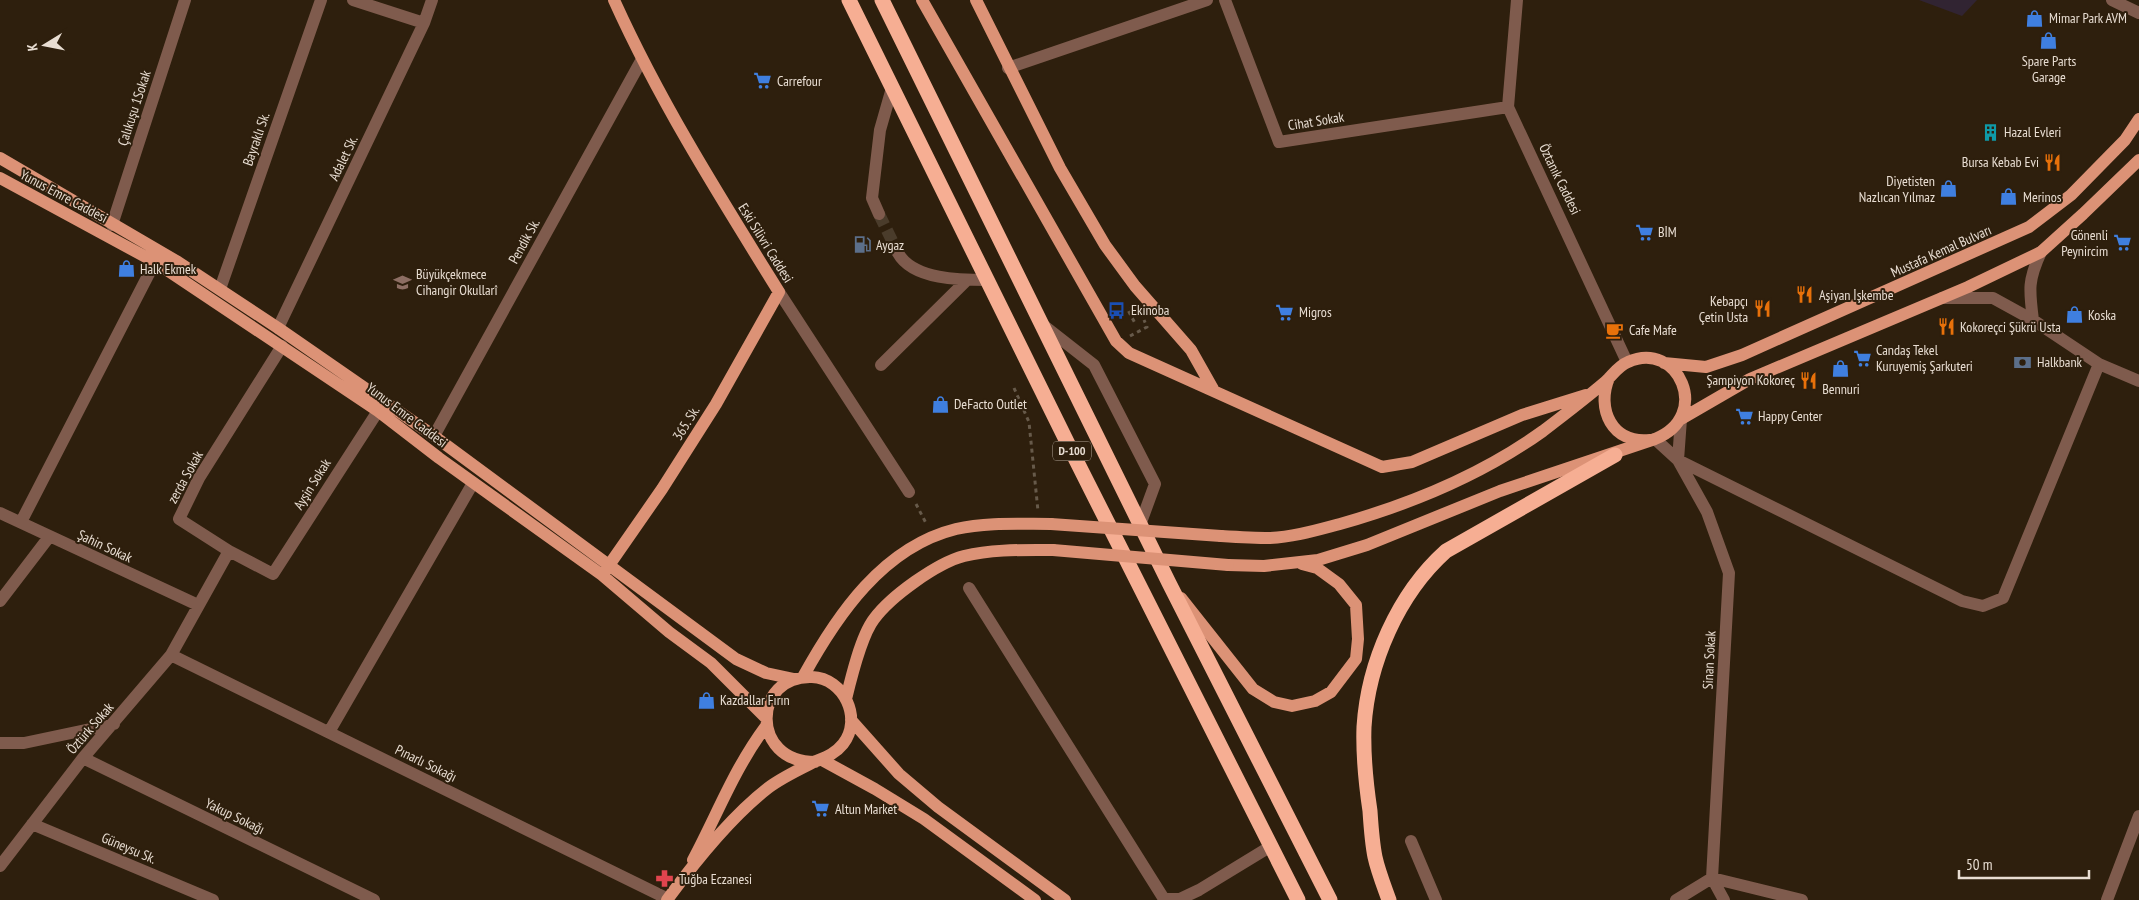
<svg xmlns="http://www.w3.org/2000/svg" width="2139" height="900" font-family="'PT Sans Narrow',sans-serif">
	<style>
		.education { fill: #312432 }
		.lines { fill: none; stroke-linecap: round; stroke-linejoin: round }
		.minor-tunnel { stroke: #4a3c2b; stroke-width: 12; stroke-dasharray: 12 6; stroke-linecap: butt }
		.path { stroke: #675a4a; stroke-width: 3; stroke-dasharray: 4 4; stroke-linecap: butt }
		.minor { stroke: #7f5b4d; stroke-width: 12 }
		.major { stroke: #dc9276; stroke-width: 12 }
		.highway { stroke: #f6ae93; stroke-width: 15 }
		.major-bridge { stroke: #dc9276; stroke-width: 12 }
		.labels { text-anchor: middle; stroke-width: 4; stroke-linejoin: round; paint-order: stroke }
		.shield { fill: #2e1f0d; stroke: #b0a497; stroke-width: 1 }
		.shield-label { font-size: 12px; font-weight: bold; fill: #e8ddd2 }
		.poi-label { font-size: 14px; fill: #e8ddd2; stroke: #2e1f0d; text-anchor: start }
		.street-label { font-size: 14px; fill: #e8ddd2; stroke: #2e1f0d }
	</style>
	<rect width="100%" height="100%" fill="#2e1f0d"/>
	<path class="education" d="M1919,0H1977L1962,16Z"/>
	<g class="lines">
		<path class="minor-tunnel" d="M879,214L898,253"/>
		<path class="path" d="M1134,307L1128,310L1136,325
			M1130,336L1147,327L1144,320
			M1014,388L1029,422L1038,511
			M916,504L927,525"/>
		<path class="minor" d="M353,0L424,23
			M1225,0L1279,142L1508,107
			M1517,0L1508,107L1627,362
			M2112,0L2139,13
			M1008,68L1207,0
			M879,214L872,198L880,130L892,88
			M112,225L185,0
			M898,253C913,280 962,280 987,280
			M220,289L321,0
			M779,292L909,492
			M1942,298H1993L2033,320L2099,364L2139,381
			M2033,320C2029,289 2028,280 2041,252
			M1043,325L1094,365L1155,484L1140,525
			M278,328L424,23L432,0
			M881,365L967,280
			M1681,419L1678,460L1962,601L1983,606L2003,598L2099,364
			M434,436L641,61
			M1655,439L1678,460L1707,512L1729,573L1712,878L1724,900
			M0,513L198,605
			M21,522L155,262
			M229,551L273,574L378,411
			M969,588L1164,899H1180L1199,890L1271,846
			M0,601L49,537
			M171,655L668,899
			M329,732L473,483
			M0,743H24L114,724
			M83,758L374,900
			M32,824L213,900
			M1411,841L1436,900
			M0,866L83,758L171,655L229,551L179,519L199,478L282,346
			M1676,900L1712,878L1802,900
			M2107,900L2139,816"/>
		<path class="major" d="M922,0L1116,341L1129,353L1382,467L1412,462L1522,415L1586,395
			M976,0L1060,168L1105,245L1135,286L1191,350L1213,389
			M0,158L178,262L278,328L434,436L736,659L766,673L794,679
			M0,178L155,262L378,411L439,458L602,575L669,632L711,663L766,718
			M1664,363L1706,367L1742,355L2029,227L2071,195L2125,140L2139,119
			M1609,378C1596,409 1612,444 1650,440
			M1681,419L1750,379L1968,287L2041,252L2083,214L2139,160
			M1221,536C1237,537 1254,538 1270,538C1294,537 1317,530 1340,524C1411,504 1483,474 1543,431C1564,415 1585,399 1605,382C1613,375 1618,366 1628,362C1678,339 1713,416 1655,439L1500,491L1367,545L1318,560L1264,566L1228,565
			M605,571L662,489L716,404L779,292C720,197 660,102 614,0
			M1181,598L1253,689L1274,702L1292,706L1315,701L1331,692L1356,659L1358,639L1356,605L1339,584L1317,568L1302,564
			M803,677C837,615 883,547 956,529C986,522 1019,524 1051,524
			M846,699C851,678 861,636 874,619C891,596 937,563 964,556C993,549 1023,550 1053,550
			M851,720L899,774L938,807L1065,900
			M822,760L875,789L924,819L1035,900
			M693,860C718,813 734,769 766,726
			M667,900C694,863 732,816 768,788C781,778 800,769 814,762C826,757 835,754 843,744C863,719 844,678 812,677C752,675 750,762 815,762"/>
		<path class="highway" d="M849,0L1073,454L1298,900
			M882,0L1169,583L1330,900
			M1389,900C1384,886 1378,871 1375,857C1372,842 1371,826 1370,811C1366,784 1363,755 1364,727C1368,663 1398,594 1446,551L1615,455"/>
		<path class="major-bridge" d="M1051,524L1221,536
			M1053,550L1228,565"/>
	</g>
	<defs>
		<symbol id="shop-bare" viewBox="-9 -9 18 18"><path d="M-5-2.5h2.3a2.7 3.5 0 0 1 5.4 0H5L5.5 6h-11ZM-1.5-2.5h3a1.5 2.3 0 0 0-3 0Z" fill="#3f7fe0" stroke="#2e1f0d" stroke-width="2.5" paint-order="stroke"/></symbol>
		<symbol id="supermarket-bare" viewBox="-9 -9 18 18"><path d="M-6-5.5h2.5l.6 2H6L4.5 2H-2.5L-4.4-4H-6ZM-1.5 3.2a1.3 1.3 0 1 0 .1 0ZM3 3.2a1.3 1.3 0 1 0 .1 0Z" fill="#3f7fe0" stroke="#2e1f0d" stroke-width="2.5" paint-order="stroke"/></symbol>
		<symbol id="building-bare" viewBox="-9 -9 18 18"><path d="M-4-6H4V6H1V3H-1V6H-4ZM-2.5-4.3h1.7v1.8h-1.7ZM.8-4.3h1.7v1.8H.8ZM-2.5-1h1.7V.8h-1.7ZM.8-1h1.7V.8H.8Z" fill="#0f9aa8" stroke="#2e1f0d" stroke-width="2.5" paint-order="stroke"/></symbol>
		<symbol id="restaurant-bare" viewBox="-9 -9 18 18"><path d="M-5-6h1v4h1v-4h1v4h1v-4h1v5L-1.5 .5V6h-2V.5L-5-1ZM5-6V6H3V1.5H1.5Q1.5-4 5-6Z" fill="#e8710a" stroke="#2e1f0d" stroke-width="2.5" paint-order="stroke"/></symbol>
		<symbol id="fuel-bare" viewBox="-9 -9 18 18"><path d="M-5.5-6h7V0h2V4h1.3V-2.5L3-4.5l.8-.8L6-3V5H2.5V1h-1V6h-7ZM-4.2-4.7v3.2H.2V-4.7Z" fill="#5c6f8a" stroke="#2e1f0d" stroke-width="2.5" paint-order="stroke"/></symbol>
		<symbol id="school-bare" viewBox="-9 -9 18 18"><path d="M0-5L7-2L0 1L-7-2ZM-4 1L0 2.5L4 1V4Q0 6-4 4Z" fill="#8d6e63" stroke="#2e1f0d" stroke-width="2.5" paint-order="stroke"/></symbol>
		<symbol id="bus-bare" viewBox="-9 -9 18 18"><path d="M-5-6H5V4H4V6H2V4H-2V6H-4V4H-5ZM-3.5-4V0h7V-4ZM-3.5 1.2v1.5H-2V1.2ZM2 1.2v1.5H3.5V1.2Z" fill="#1a4fb4" stroke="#2e1f0d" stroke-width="2.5" paint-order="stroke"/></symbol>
		<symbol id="cafe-bare" viewBox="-9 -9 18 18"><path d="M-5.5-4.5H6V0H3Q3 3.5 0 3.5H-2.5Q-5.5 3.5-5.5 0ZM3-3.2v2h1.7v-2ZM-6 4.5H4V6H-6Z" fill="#e8710a" stroke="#2e1f0d" stroke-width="2.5" paint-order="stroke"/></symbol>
		<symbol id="bank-bare" viewBox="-9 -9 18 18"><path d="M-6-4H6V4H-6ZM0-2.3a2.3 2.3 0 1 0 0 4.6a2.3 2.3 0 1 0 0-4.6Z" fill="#5c6f8a" stroke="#2e1f0d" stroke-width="2.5" paint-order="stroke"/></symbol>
		<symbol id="pharmacy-bare" viewBox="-9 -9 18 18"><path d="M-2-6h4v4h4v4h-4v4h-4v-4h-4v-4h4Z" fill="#e0444e" stroke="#2e1f0d" stroke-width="2.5" paint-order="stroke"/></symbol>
	</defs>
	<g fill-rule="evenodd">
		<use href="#shop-bare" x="2022" y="6" width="25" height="25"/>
		<use href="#shop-bare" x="2036" y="28" width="25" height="25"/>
		<use href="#supermarket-bare" x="750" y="68" width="25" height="25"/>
		<use href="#building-bare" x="1978" y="120" width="25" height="25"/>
		<use href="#restaurant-bare" x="2040" y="150" width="25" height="25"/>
		<use href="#shop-bare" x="1936" y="176" width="25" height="25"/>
		<use href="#shop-bare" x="1996" y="184" width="25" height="25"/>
		<use href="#supermarket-bare" x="1632" y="220" width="25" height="25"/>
		<use href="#supermarket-bare" x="2110" y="230" width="25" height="25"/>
		<use href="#fuel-bare" x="850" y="232" width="25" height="25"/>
		<use href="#shop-bare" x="114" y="256" width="25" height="25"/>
		<use href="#school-bare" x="390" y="270" width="25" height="25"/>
		<use href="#restaurant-bare" x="1792" y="282" width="25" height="25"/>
		<use href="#restaurant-bare" x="1750" y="296" width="25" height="25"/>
		<use href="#bus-bare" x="1104" y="298" width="25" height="25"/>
		<use href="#supermarket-bare" x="1272" y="300" width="25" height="25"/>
		<use href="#shop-bare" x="2062" y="302" width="25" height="25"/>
		<use href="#restaurant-bare" x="1934" y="314" width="25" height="25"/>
		<use href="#cafe-bare" x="1602" y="318" width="25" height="25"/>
		<use href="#supermarket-bare" x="1850" y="346" width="25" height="25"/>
		<use href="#bank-bare" x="2010" y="350" width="25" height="25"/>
		<use href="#shop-bare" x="1828" y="356" width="25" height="25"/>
		<use href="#restaurant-bare" x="1796" y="368" width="25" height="25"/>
		<use href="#shop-bare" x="928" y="392" width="25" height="25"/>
		<use href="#supermarket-bare" x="1732" y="404" width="25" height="25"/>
		<use href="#shop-bare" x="694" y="688" width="25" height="25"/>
		<use href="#supermarket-bare" x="808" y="796" width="25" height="25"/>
		<use href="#pharmacy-bare" x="652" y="866" width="25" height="25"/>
	</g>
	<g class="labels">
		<rect class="shield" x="1053" y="441.5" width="38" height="19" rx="4"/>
		<g class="shield-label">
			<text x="1072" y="455">D-100</text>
		</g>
		<g class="poi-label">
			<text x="2049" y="23">Mimar Park AVM</text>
			<text x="2049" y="66" text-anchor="middle">Spare Parts<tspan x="2049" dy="16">Garage</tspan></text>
			<text x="777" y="86">Carrefour</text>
			<text x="2004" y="137">Hazal Evleri</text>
			<text x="2039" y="167" text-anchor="end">Bursa Kebab Evi</text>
			<text x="1935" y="186" text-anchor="end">Diyetisten<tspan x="1935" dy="16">Nazlıcan Yılmaz</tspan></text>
			<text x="2023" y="202">Merinos</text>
			<text x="1658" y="237">BİM</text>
			<text x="2108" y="240" text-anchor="end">Gönenli<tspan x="2108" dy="16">Peynircim</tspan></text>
			<text x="876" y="250">Aygaz</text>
			<text x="140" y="274">Halk Ekmek</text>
			<text x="416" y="279">Büyükçekmece<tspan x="416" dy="16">Cihangir Okullarî</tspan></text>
			<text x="1819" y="300">Aşiyan İşkembe</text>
			<text x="1748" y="306" text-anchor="end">Kebapçı<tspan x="1748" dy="16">Çetin Usta</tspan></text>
			<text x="1131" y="315">Ekinoba</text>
			<text x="1299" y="317">Migros</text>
			<text x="2088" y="320">Koska</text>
			<text x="1960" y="332">Kokoreçci Şükrü Usta</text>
			<text x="1629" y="335">Cafe Mafe</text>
			<text x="1876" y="355">Candaş Tekel<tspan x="1876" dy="16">Kuruyemiş Şarkuteri</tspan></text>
			<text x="2037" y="367">Halkbank</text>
			<text x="1795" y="385" text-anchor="end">Şampiyon Kokoreç</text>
			<text x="1841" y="394" text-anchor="middle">Bennuri</text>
			<text x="954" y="409">DeFacto Outlet</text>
			<text x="1758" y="421">Happy Center</text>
			<text x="720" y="705">Kazdallar Fırın</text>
			<text x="835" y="814">Altun Market</text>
			<text x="679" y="884">Tuğba Eczanesi</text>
		</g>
		<g class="street-label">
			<text transform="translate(134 108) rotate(-72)" y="5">Çalıkuşu 1Sokak</text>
			<text transform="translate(1316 121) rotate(-9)" y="5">Cihat Sokak</text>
			<text transform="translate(256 139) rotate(-71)" y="5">Bayraklı Sk.</text>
			<text transform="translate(343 158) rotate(-64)" y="5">Adalet Sk.</text>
			<text transform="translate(1560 179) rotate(64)" y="5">Öztanık Caddesi</text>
			<text transform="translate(64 196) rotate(28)" y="5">Yunus Emre Caddesi</text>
			<text transform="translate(524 241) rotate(-61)" y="5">Pendik Sk.</text>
			<text transform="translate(766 243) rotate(58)" y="5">Eski Silivri Caddesi</text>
			<text transform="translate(1941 251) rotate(-24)" y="5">Mustafa Kemal Bulvarı</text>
			<text transform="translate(407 415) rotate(37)" y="5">Yunus Emre Caddesi</text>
			<text transform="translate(686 423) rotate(-58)" y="5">365. Sk.</text>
			<text transform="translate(185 477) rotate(-61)" y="5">zerda Sokak</text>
			<text transform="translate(312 484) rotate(-58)" y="5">Ayşin Sokak</text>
			<text transform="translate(105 546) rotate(25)" y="5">Şahin Sokak</text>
			<text transform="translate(1709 660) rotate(-87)" y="5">Sinan Sokak</text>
			<text transform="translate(90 728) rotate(-49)" y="5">Öztürk Sokak</text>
			<text transform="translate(426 763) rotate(26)" y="5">Pınarlı Sokağı</text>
			<text transform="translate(235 816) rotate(26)" y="5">Yakup Sokağı</text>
			<text transform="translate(129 848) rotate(23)" y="5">Güneysu Sk.</text>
		</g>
	</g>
	<g transform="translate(45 45) rotate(260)" stroke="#2e1f0d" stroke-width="4" paint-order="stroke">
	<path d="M0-4L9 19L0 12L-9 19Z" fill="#e8ddd2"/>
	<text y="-8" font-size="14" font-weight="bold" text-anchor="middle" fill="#e8ddd2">K</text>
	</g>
	<path d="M1959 870v8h130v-8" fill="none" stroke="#e8ddd2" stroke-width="2.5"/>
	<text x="1966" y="870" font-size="15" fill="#e8ddd2" stroke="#2e1f0d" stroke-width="4" paint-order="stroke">50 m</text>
</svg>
